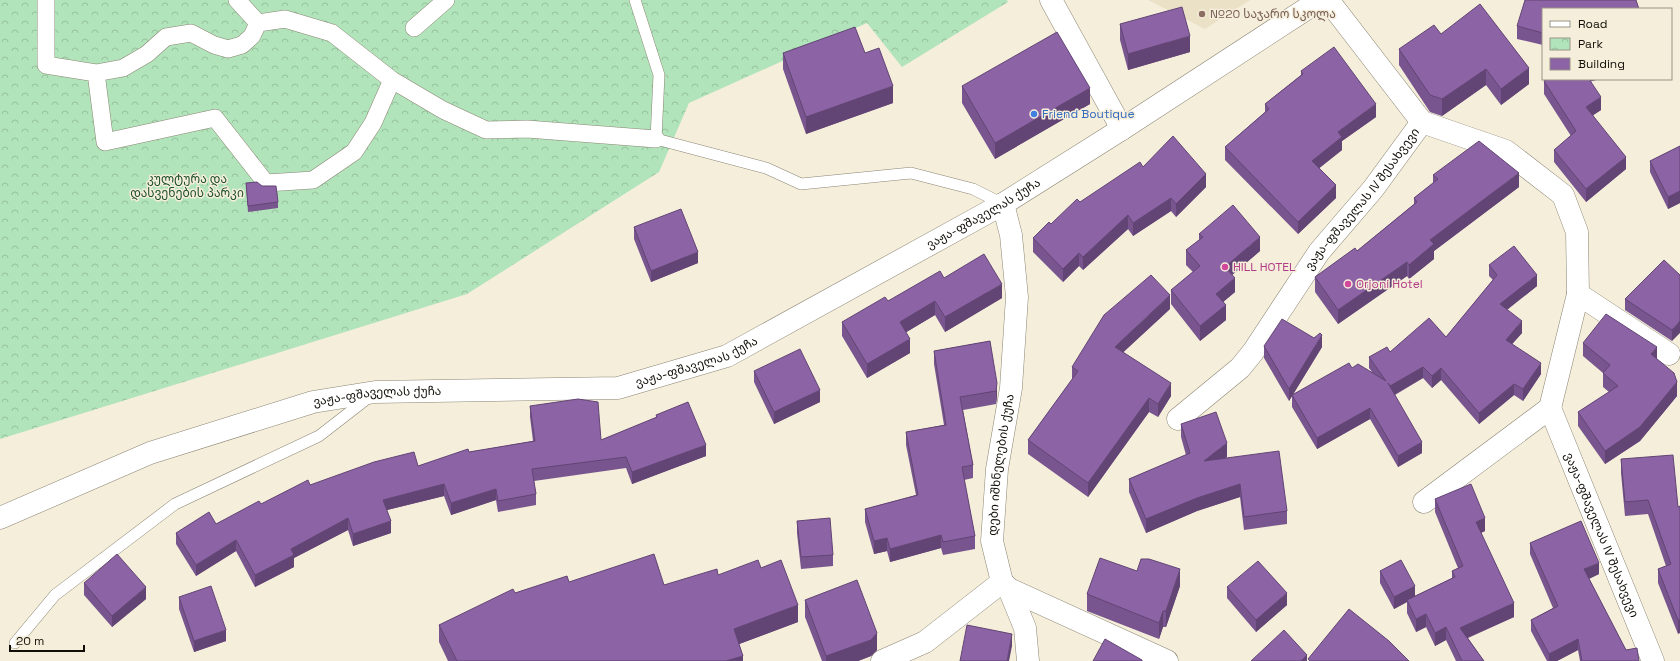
<svg xmlns="http://www.w3.org/2000/svg" width="1680" height="661" font-family="'Space Grotesk','Noto Sans Georgian',sans-serif">
	<style>
		.built { fill: #eae1c7 }
		.park { fill: url(#park-crowns) }
		.lines { fill: none; stroke-linecap: round; stroke-linejoin: round }
		.service-casing { stroke: #8b8574; stroke-width: 12 }
		.pedestrian-casing { stroke: #8b8574; stroke-width: 18 }
		.minor-casing { stroke: #8b8574; stroke-width: 23 }
		.service { stroke: #fff; stroke-width: 11 }
		.pedestrian { stroke: #fff; stroke-width: 17 }
		.minor { stroke: #fff; stroke-width: 22 }
		.wall { fill: #78558e }
		.shaded-wall { fill: #624574 }
		.building { fill: #8c63a5; stroke: #624574 }
		.education-dot { fill: #8d6e63; stroke: #f5eedb; stroke-width: 1.5 }
		.shop-dot { fill: #3f7fe0; stroke: #f5eedb; stroke-width: 1.5 }
		.hotel-dot { fill: #d1479c; stroke: #f5eedb; stroke-width: 1.5 }
		.labels { text-anchor: middle; stroke-width: 3; stroke-linejoin: round; paint-order: stroke }
		.education-label { font-size: 12px; fill: #785e54; stroke: #f5eedb; text-anchor: start }
		.shop-label { font-size: 12px; fill: #366cbe; stroke: #f5eedb; text-anchor: start }
		.park-label { font-size: 12px; fill: #1d502b; stroke: #f5eedb }
		.street-label { font-size: 12px; fill: #110e08; stroke: #f5eedb }
		.hotel-label { font-size: 12px; fill: #b23c85; stroke: #f5eedb; text-anchor: start }
	</style>
	<defs>
		<pattern id="park-crowns" width="20" height="18" patternUnits="userSpaceOnUse"><rect width="20" height="18" fill="#b1e4ba"/><path d="M2 6a3 3 0 1 1 6 0M12 15a3 3 0 1 1 6 0" fill="none" stroke="#97c29e"/></pattern>
	</defs>
	<rect width="100%" height="100%" fill="#f5eedb"/>
	<path class="built" d="M1148,0H1250L1205,29Z"/>
	<path class="park" d="M0,0H1007L1008,2L902,67L867,23L689,103L659,172L467,294L0,439Z"/>
	<g class="lines">
		<defs>
			<path id="service" d="M635,0L659,75L656,139L766,168L801,184L911,173L973,189L1003,204
				M15,643L55,595L175,504L319,436L368,398"/>
			<path id="pedestrian" d="M46,0V65L96,73L123,68L147,54L166,37L191,33L214,45L228,49L242,45L252,36L258,23
				M237,0L258,23
				M258,23L285,19L332,33L392,80L443,110L486,130L527,129L656,139
				M414,28L446,0
				M96,73L105,142L215,118L266,183L313,180L354,152L373,123L392,80"/>
			<g id="minor">
				<path d="M1051,0L1122,129"/>
				<path d="M1328,0L1422,122L1506,151L1563,195L1577,232L1578,294L1550,408L1424,502"/>
				<path d="M1578,294L1669,354"/>
				<path id="s1" d="M1550,408L1653,661"/>
				<path id="s2" d="M1178,419L1240,368L1253,352L1319,252L1373,189L1422,122"/>
				<path id="s3" d="M0,518L150,453L313,402L375,392L618,388L727,356L1003,204L1122,129L1320,0"/>
				<path id="s4" d="M1002,582L992,541L997,469L1011,388L1017,297L1011,235L1003,204"/>
				<path d="M1004,584L1009,589L1025,628L1028,661"/>
				<path d="M1009,589L1167,661"/>
				<path d="M882,661L925,642L1002,582"/>
			</g>
		</defs>
		<use href="#service" class="service-casing"/>
		<use href="#pedestrian" class="pedestrian-casing"/>
		<use href="#minor" class="minor-casing"/>
		<use href="#service" class="service"/>
		<use href="#pedestrian" class="pedestrian"/>
		<use href="#minor" class="minor"/>
	</g>
	<path class="wall" d="M1543,9V45L1517,39V26Z
		M1120,24L1190,52L1128,70L1120,40Z
		M1441,34L1529,84L1501,105L1486,85L1442,116L1430,112L1399,65V49Z
		M783,53H865L893,103L806,134L783,69Z
		M1301,71L1376,117L1342,141V150L1319,168L1336,198L1298,234L1225,160V147L1265,112V104L1301,75Z
		M1548,79H1600L1591,81L1601,110L1593,115L1626,169L1586,202L1554,162V150L1571,136L1544,94V81Z
		M962,86L1090,104L995,159L962,103Z
		M1680,146V203L1668,209L1650,172V161Z
		M1143,167L1206,187L1176,217L1171,211L1133,236L1128,229L1083,270L1079,266L1063,282L1033,252V238L1051,224L1080,202Z
		M1433,175L1519,187L1434,251V259L1409,279L1407,276L1338,324L1315,292V277L1357,251L1414,204V198L1433,183Z
		M246,183L278,202V208L248,212Z
		M634,227L698,263L651,282L634,239Z
		M1199,234L1260,251L1232,275L1235,292L1223,302L1226,320L1200,341L1171,304V290L1193,272L1186,265V250L1199,240Z
		M1489,265L1537,286L1507,310L1522,333L1512,344L1541,374L1523,401L1514,395L1479,424L1441,380L1432,388L1423,378L1395,395L1422,453L1398,467L1370,419L1317,449L1292,407V395L1352,368L1372,372L1369,368V357L1446,337L1493,280L1489,276Z
		M1680,275L1672,341L1625,310V299Z
		M944,278L1002,298L945,332L935,315L906,332L910,353L867,378L842,336V322L888,301Z
		M1170,309L1123,352L1171,396L1158,417L1149,412L1088,497L1028,454V440L1072,380V367Z
		M990,341L997,396L996,404L963,410L973,465V478L964,480L975,536V549L943,555L941,548L890,562L887,551L874,554L865,522V509L916,495L906,445V432L944,425L934,364V351Z
		M1583,343L1657,359L1677,396L1640,441L1605,464L1578,426V412L1609,392L1603,387V373L1583,356Z
		M1264,346L1322,347L1289,401L1264,358Z
		M754,371L820,402L774,424L754,382Z
		M530,406L601,440L656,418V415L706,456L632,484L626,468L534,481L536,494V505L498,512L496,500L451,515L444,496L387,510L391,533L353,546L348,530L294,558V567L255,587L236,551L196,576L176,544V533L216,524L261,504L310,485L418,466L469,452L533,441L530,417Z
		M1181,424L1227,457L1225,458L1287,511V524L1244,530L1240,497L1197,511L1146,533L1129,492V479L1186,455L1181,437Z
		M1621,459L1678,507V634L1658,583V569L1666,566L1648,514L1625,516L1621,473Z
		M1435,499L1485,531L1481,533L1514,617L1468,638L1484,661H1456L1446,640L1435,646L1426,627L1416,632L1407,613V602L1394,609L1380,583V571L1415,596L1452,578V571L1458,568L1435,512Z
		M797,521L833,555V566L801,569L797,533Z
		M1530,543L1599,574L1589,579L1626,650L1639,661H1580L1578,650L1557,661H1547L1531,631V620L1553,608L1530,554Z
		M761,568L798,622L739,644L743,661H448L439,642V625L515,593L569,582L664,585Z
		M84,583L146,599L112,627L84,595Z
		M1180,586L1166,627H1163L1159,639L1087,611V594Z
		M1227,587L1287,605L1256,632L1227,598Z
		M179,597L226,641L194,652L179,609Z
		M805,600L877,650L871,656L858,661H822L805,617Z"/>
	<path class="shaded-wall" d="M1190,36V52L1128,70V54Z
		M1529,68V84L1501,105V89Z
		M1486,69V85L1442,116V99Z
		M1584,79H1600L1584,83Z
		M893,86V103L806,134V117Z
		M1090,88V104L995,159V143Z
		M1601,97V110L1586,120V107Z
		M1376,104V117L1342,141V150L1312,174V161L1338,132Z
		M1626,157V169L1586,202V189Z
		M1519,173V187L1434,251V259L1409,279V265L1430,240Z
		M1206,174V187L1176,217V204Z
		M1336,185V198L1298,234V222Z
		M1680,191V203L1668,209V197Z
		M1171,198V211L1133,236V223Z
		M1128,215V229L1083,270V257Z
		M1260,237V251L1225,281V267Z
		M698,252V263L651,282V271Z
		M1079,253V266L1063,282V269Z
		M1407,262V276L1338,324V310Z
		M1537,275V286L1500,315V304Z
		M1235,278V292L1216,308V294Z
		M1002,284V298L945,332V317Z
		M1170,295V309L1115,360V347Z
		M935,301V315L900,336V322Z
		M1226,305V320L1200,341V326Z
		M1522,321V333L1506,351V340Z
		M1680,321V333L1672,341V330Z
		M1322,335V347L1289,401V389Z
		M910,339V353L867,378V364Z
		M1657,347V361L1651,354Z
		M1541,363V374L1523,401V389Z
		M1423,367V378L1390,397V386Z
		M1441,368V380L1432,388V376Z
		M1677,382V396L1640,441L1605,464V451Z
		M997,383V396L996,404V391Z
		M1171,383V396L1158,417V404Z
		M1514,384V395L1479,424V413Z
		M820,390V402L774,424V412Z
		M1149,398V412L1088,497V483Z
		M1370,408V419L1317,449V438Z
		M1422,442V453L1398,467V456Z
		M1227,443V457L1204,474V461Z
		M706,445V456L632,484V472Z
		M444,484V496L383,511V500Z
		M1240,484V497L1197,511L1146,533V519L1197,498Z
		M496,489V500L451,515V503Z
		M348,518V530L294,558V567L255,587V575L291,549Z
		M1485,518V531L1476,535V522Z
		M391,521V533L353,546V534Z
		M941,535V548L890,562V549Z
		M887,538V551L874,554V541Z
		M236,540V551L196,576V565Z
		M1599,563V574L1584,581V569Z
		M1180,569V586L1166,627V611Z
		M1415,586V598L1407,600V602L1394,609V597Z
		M146,587V599L112,627V616Z
		M1287,593V605L1256,632V620Z
		M1514,603V617L1460,641V628Z
		M798,605V622L734,646V629Z
		M1163,611V627L1159,639V623Z
		M1426,614V627L1416,632V619Z
		M1680,619V633L1678,634V620Z
		M1446,627V640L1435,646V633Z
		M226,630V641L194,652V641Z
		M877,633V650L871,656L858,661H826V656Z
		M1012,634V646L1009,661H1007Z
		M1578,639V650L1557,661H1549V654Z
		M1307,655V661H1301Z
		M743,656V661H726Z"/>
	<path class="building" d="M1525,0H1636L1639,9H1543V33L1517,26Z
		M1480,4L1529,68L1501,89L1486,69L1442,99L1430,95L1399,49L1434,25L1441,34Z
		M1182,7L1190,36L1128,54L1120,24Z
		M855,27L865,53L879,48L893,86L806,117L783,53Z
		M1057,32L1090,88L995,143L962,86Z
		M1334,47L1376,104L1338,132L1342,137L1312,161L1336,185L1298,222L1225,147L1269,109L1265,104L1303,74L1301,71Z
		M1548,79H1589L1601,97L1586,107L1626,157L1586,189L1554,150L1576,131L1544,81Z
		M1173,136L1206,174L1176,204L1171,198L1133,223L1128,215L1083,257L1079,253L1063,269L1033,238L1049,222L1051,224L1077,199L1080,202L1140,162L1143,167Z
		M1479,141L1519,173L1430,240L1434,244L1409,265L1407,262L1338,310L1315,277L1355,248L1357,251L1417,202L1414,198L1438,179L1433,175Z
		M1680,146V191L1668,197L1650,161Z
		M257,182L262,186H276L278,202L248,206L246,183Z
		M1233,205L1260,237L1225,267L1235,278L1216,294L1226,305L1200,326L1171,290L1200,266L1186,250L1203,237L1199,234Z
		M681,209L698,252L651,271L634,227Z
		M1514,246L1537,275L1500,304L1522,321L1506,340L1541,363L1523,389L1514,384L1479,413L1441,368L1432,376L1423,367L1390,386L1388,383L1422,442L1398,456L1370,408L1317,438L1292,395L1349,363L1352,368L1358,364L1386,381L1369,357L1387,347L1390,352L1429,318L1446,337L1497,275L1489,265Z
		M984,254L1002,284L945,317L935,301L900,322L910,339L867,364L842,322L885,297L888,301L940,271L944,278Z
		M1664,260L1680,275V321L1672,330L1625,299Z
		M1151,275L1170,295L1115,347L1171,383L1158,404L1149,398L1088,483L1028,440L1078,371L1072,367L1104,315Z
		M1606,314L1657,347L1651,354L1674,373L1677,382L1640,427L1605,451L1578,412L1618,386L1603,373L1610,365L1583,343Z
		M1282,319L1314,338L1320,333L1322,335L1289,389L1264,346Z
		M990,341L997,383L996,391L960,397L973,465L962,467L975,536L943,542L941,535L890,549L887,538L874,541L865,509L918,495L906,432L946,425L934,351Z
		M800,349L820,390L774,412L754,371Z
		M578,399L598,402L601,440L657,417L656,415L688,402L706,445L632,472L626,457L532,469L536,494L498,501L496,489L451,503L444,484L383,500L391,521L353,534L348,518L291,549L294,555L255,575L236,540L196,565L176,533L209,512L216,524L259,501L261,504L308,480L310,485L374,462L414,452L418,466L468,449L469,452L535,441L530,406Z
		M1216,412L1227,443L1204,461L1279,451L1287,511L1244,517L1240,484L1197,498L1146,519L1129,479L1190,453L1181,424Z
		M1673,455L1678,507L1680,506V619L1678,620L1658,569L1671,564L1648,500L1625,502L1621,459Z
		M1471,484L1485,518L1476,522L1514,603L1460,628L1484,661H1462L1446,627L1435,633L1426,614L1416,619L1407,600L1455,577L1452,571L1463,566L1435,499Z
		M830,518L833,555L801,557L797,521Z
		M1581,521L1599,563L1584,569L1626,650L1637,648L1639,661H1582L1578,639L1549,654L1531,620L1558,606L1530,543Z
		M117,554L146,587L112,616L84,583Z
		M654,554L664,585L717,569L718,575L758,560L761,568L781,560L798,605L734,629L743,656L726,661H457L439,625L513,589L515,593L567,576L569,582Z
		M1100,558L1137,571L1141,559H1149L1180,569L1166,611H1163L1159,623L1087,594Z
		M1401,560L1415,586L1394,597L1380,571Z
		M1258,561L1287,593L1256,620L1227,587Z
		M857,580L877,633L871,640L826,656L805,600Z
		M211,586L226,630L194,641L179,597Z
		M1349,609L1389,641L1409,661H1310L1308,659Z
		M967,625L1012,634L1007,661H960Z
		M1284,630L1307,655L1301,661H1251Z
		M1105,639L1142,660V661H1093Z"/>
	<circle class="education-dot" cx="1202" cy="14" r="4"/>
	<circle class="shop-dot" cx="1034" cy="114" r="4"/>
	<g class="hotel-dot">
		<circle cx="1225" cy="267" r="4"/>
		<circle cx="1348" cy="284" r="4"/>
	</g>
	<g class="labels">
		<g class="education-label">
			<text x="1210" y="18">№20 საჯარო სკოლა</text>
		</g>
		<g class="shop-label">
			<text x="1042" y="118">Friend Boutique</text>
		</g>
		<g class="park-label">
			<text x="187" y="183">კულტურა და<tspan x="187" dy="14">დასვენების პარკი</tspan></text>
		</g>
		<g class="street-label">
			<text dy="4" stroke="none"><textPath href="#s2" startOffset="289">ვაჟა-ფშაველას IV შესახვევი</textPath></text>
			<text dy="4" stroke="none"><textPath href="#s3" startOffset="1047">ვაჟა-ფშაველას ქუჩა</textPath></text>
			<text dy="4" stroke="none"><textPath href="#s3" startOffset="723">ვაჟა-ფშაველას ქუჩა</textPath></text>
			<text dy="4" stroke="none"><textPath href="#s3" startOffset="399">ვაჟა-ფშაველას ქუჩა</textPath></text>
			<text dy="4" stroke="none"><textPath href="#s4" startOffset="119">დები იშხნელების ქუჩა</textPath></text>
			<text dy="4" stroke="none"><textPath href="#s1" startOffset="137">ვაჟა-ფშაველას IV შესახვევი</textPath></text>
		</g>
		<g class="hotel-label">
			<text x="1233" y="271">HILL HOTEL</text>
			<text x="1356" y="288">Orjoni Hotel</text>
		</g>
	</g>
	<rect x="1542" y="8" width="130" height="72" fill="#f5eedb" stroke="#9a9487"/>
	<rect x="1550" y="21" width="20" height="6" fill="#ffffff" stroke="#9a9487"/>
	<text x="1578" y="28" font-size="12" fill="#110e08">Road</text>
	<rect x="1550" y="38" width="20" height="12" fill="url(#park-crowns)" stroke="#9a9487"/>
	<text x="1578" y="48" font-size="12" fill="#110e08">Park</text>
	<rect x="1550" y="58" width="20" height="12" fill="#8c63a5" stroke="#9a9487"/>
	<text x="1578" y="68" font-size="12" fill="#110e08">Building</text>
	<path d="M10 645v6h74v-6" fill="none" stroke="#110e08" stroke-width="2"/>
	<text x="16" y="645" font-size="12" fill="#110e08" stroke="#f5eedb" stroke-width="3" paint-order="stroke">20 m</text>
</svg>
